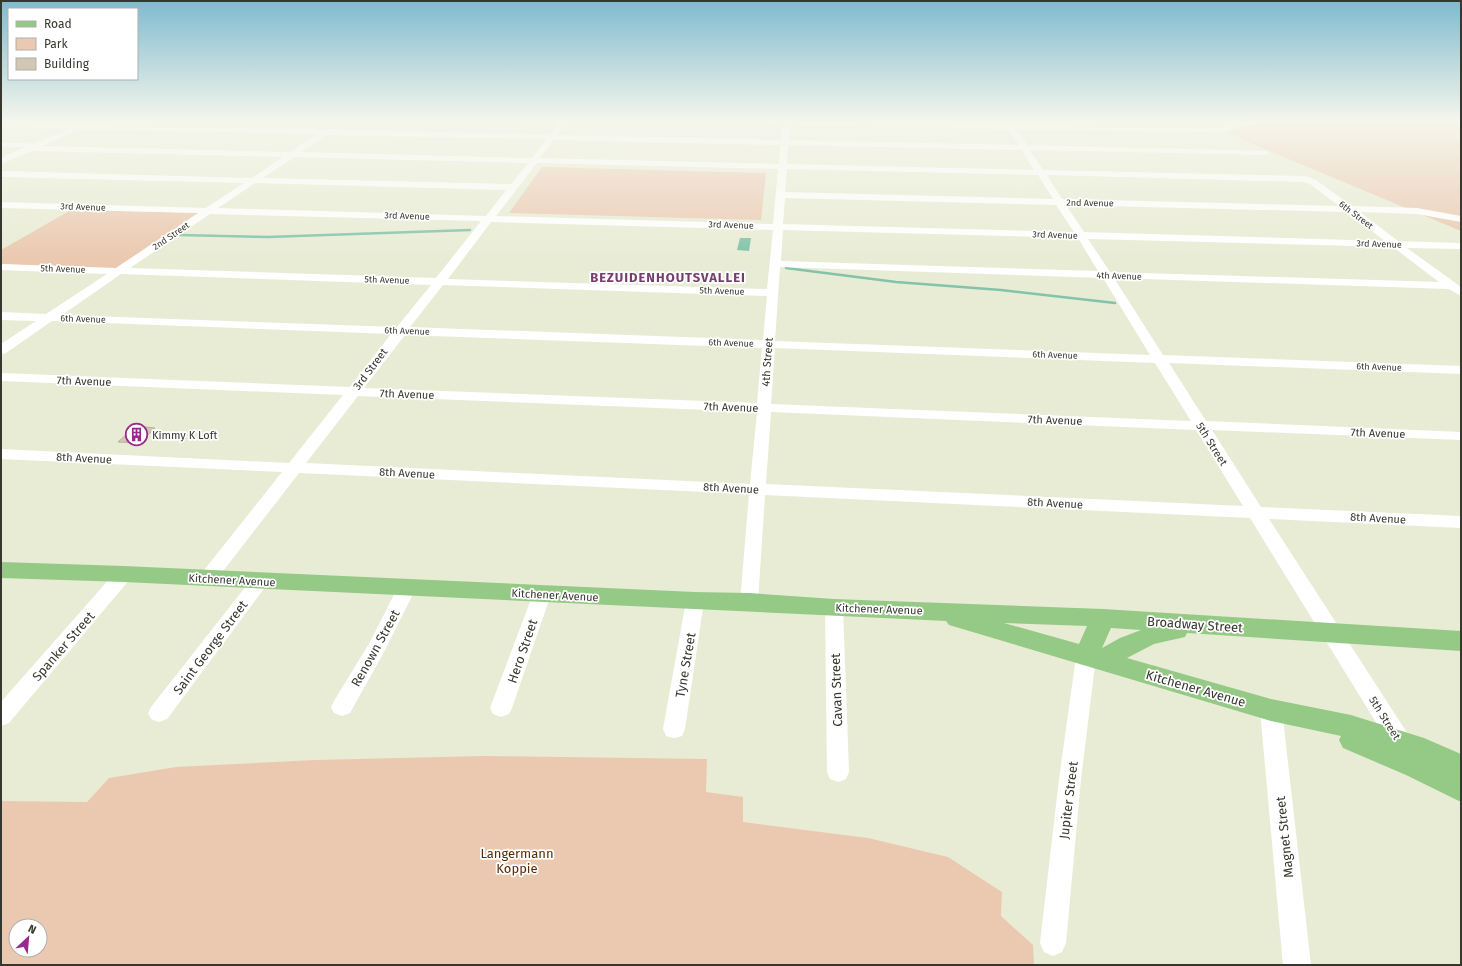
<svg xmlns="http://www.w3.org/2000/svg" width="1462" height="966" font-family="'Fira Sans',sans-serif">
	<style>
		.green { fill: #ebc9b1; fill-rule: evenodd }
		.water { fill: #82c3a9 }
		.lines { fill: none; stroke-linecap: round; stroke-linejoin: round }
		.stream { stroke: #82c3a9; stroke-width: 2.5 }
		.building { fill: #d2c7b2; stroke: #bab09c }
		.minor { fill: #fff; fill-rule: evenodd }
		.major { fill: #95ca86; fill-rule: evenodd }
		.labels { text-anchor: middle; stroke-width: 3.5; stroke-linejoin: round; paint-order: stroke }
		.far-street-label { font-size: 9px; fill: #36372e; stroke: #fff }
		.street-label { font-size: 11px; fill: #36372e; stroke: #fff }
		.poi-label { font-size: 11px; fill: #36372e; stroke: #fff; text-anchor: start }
		.far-district-label { font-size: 13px; font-weight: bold; letter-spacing: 1px; fill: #753e6d; stroke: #fff }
		.near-street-label { font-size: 13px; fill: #36372e; stroke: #fff }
		.near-park-label { font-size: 13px; fill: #5b2c01; stroke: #fff }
	</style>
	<rect width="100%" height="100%" fill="#e9ecd5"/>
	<path class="green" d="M1268,122H1461V231L1224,132Z
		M542,167L766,173L761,220L509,213Z
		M71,210L201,213L113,270L1,264V250Z
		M482,756L707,759L706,792L743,797V822L868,838L948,857L1002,892L1001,916L1033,945L1034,965H1V801L87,802L109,778L176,767L315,760ZM16,926H40V950H16Z"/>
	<path class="water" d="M740,238H751L749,251L737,250Z"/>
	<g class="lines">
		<path class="stream" d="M179,235L268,237L470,230
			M786,268L896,282L1001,290L1115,303"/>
	</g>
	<path class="building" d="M136,426L155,428L140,443L118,442Z"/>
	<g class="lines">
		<path class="minor" d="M560,122H568L558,135L781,140L782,124H773L769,122L1006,124L1004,122H1012L1013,124L1204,128C1221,127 1238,122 1256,122L1255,124L1221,131L1204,132L1016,129L1027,145L1266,151L1270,153L1266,155L1030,150L1043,170L1305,176L1316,180L1352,206L1417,208L1461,216V222L1417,214L1360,212L1398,241L1461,243V249L1407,248L1457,284L1461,288V296L1449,289L1114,278L1163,355L1461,366V374L1169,363L1206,421L1461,432V440L1212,430L1261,507L1461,516V528L1269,519L1411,739L1414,746L1411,753L1403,756L1395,753L1250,518L765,495L758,602L756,607L749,609L742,607L740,602L749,494L299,473L213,584L207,586L201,584L198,579L201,574L282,472L1,459V449L289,463L343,395L1,381V373L350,387L391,334L52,321L6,353L1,354V344L36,321L1,320V312L46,314L107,274L1,270V264L116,268L198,213L1,208V202L206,208L244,183L1,177V171L252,178L283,157L32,151L1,164V158L25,147H1V143H29L33,144L69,129L1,127V123L327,129L550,135ZM790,125L1008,129L1019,145L789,140ZM79,129L317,134L290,152L43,146ZM327,135L546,139L532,158L301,152ZM554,140L780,145L779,164L540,158ZM788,145L1022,150L1034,170L787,164ZM294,157L528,163L511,184L263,178ZM537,163L778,169L773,224L496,216ZM787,169L1038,175L1053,199L785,192ZM1047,175L1304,182L1310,184L1339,206L1062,199ZM255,183L506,190L486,216L218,208ZM785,198L1056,205L1074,232L783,224ZM1066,205L1347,212L1385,241L1084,232ZM210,214L481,221L436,278L130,268ZM491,222L773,230L767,289L448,279ZM783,230L1078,238L1098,271L781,261ZM1088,239L1393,247L1439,282L1110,272ZM780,267L1103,278L1150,355L775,341ZM121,274L431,285L397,327L62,315ZM443,285L767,296L763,340L410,327ZM405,335L762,348L757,403L364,388ZM775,348L1155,363L1191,421L771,404ZM358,396L757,412L750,484L306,463ZM771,412L1196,430L1243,506L766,484Z
			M124,568L130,569L133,574L130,579L9,723L1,726V702L118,569Z
			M260,574L266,576L269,581L266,586L167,719L159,722L151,719L148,713L151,707L254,576Z
			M407,581L414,583L416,588L384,652L350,713L342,716L334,713L331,707L334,701L370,642L400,583Z
			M542,587L549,589L551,594L512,708L509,714L501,717L493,714L490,708L533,594L535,589Z
			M695,594L702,596L704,601L685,729L682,736L674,738L666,736L663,729L686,601L688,596Z
			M834,601L841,603L843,608L849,772L846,779L838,782L830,779L827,772L825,608L827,603Z
			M1086,649L1093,651L1096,657L1081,779L1066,943L1062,952L1053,956L1044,952L1040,943L1059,779L1076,657L1079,651Z
			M1271,701L1279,704L1282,710L1311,965H1283L1260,710L1263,704Z"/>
		<path class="major" d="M1,562L124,566L695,592L749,593L834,599L1103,609L1461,631V651L1187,633L1185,637L1154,644L1127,658L1271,699L1351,715L1424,738L1461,754V802L1406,775L1343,748L1339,740L1341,736L1271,721L949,625L946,621L124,582L1,578ZM1004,623L1087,626L1079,644ZM1111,628L1141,630L1120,638L1102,648Z"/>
	</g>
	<linearGradient id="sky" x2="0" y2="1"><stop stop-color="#7fbacf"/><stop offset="0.47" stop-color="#f5f6ec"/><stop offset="1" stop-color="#f5f6ec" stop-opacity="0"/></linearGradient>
	<rect width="1462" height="257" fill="url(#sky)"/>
	<defs>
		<symbol id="building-ring" viewBox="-11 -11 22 22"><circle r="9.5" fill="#fff" stroke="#972a8b" stroke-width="1.5"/><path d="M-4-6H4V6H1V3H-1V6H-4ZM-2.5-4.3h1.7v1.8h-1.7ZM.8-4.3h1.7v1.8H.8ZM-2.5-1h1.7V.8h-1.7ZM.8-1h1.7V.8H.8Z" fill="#972a8b"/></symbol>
	</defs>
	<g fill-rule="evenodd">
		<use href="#building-ring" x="124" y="422" width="25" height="25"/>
	</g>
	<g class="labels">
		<g class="far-street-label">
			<text transform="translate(1090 203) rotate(1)" y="3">2nd Avenue</text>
			<text transform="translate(83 207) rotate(2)" y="3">3rd Avenue</text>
			<text transform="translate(1356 215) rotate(37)" y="3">6th Street</text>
			<text transform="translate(407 216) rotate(2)" y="3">3rd Avenue</text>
			<text transform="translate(731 225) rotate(2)" y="3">3rd Avenue</text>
			<text transform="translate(1055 235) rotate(2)" y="3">3rd Avenue</text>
			<text transform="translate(171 236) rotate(-34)" y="3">2nd Street</text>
			<text transform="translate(1379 244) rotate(2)" y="3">3rd Avenue</text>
			<text transform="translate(63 269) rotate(2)" y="3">5th Avenue</text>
			<text transform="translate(1119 276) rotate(2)" y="3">4th Avenue</text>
			<text transform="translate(387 280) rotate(2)" y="3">5th Avenue</text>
			<text transform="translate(722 291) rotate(2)" y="3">5th Avenue</text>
			<text transform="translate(83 319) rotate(2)" y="3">6th Avenue</text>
			<text transform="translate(407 331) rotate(2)" y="3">6th Avenue</text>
			<text transform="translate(731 343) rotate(2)" y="3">6th Avenue</text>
			<text transform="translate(1055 355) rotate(2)" y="3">6th Avenue</text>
			<text transform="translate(1379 367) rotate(2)" y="3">6th Avenue</text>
		</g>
		<g class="street-label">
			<text transform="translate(767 362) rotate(-86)" y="4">4th Street</text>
			<text transform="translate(370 369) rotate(-53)" y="4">3rd Street</text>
			<text transform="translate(84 381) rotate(2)" y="4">7th Avenue</text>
			<text transform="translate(407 394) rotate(2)" y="4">7th Avenue</text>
			<text transform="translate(731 407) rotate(2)" y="4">7th Avenue</text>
			<text transform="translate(1055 420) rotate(2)" y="4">7th Avenue</text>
			<text transform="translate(1378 433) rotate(2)" y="4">7th Avenue</text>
			<text transform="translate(1212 444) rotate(58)" y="4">5th Street</text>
			<text transform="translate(84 458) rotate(3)" y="4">8th Avenue</text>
			<text transform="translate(407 473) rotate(3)" y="4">8th Avenue</text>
			<text transform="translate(731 488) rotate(3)" y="4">8th Avenue</text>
			<text transform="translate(1055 503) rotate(3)" y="4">8th Avenue</text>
			<text transform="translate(1378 518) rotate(3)" y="4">8th Avenue</text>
			<text transform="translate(232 580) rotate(3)" y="4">Kitchener Avenue</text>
			<text transform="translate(555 595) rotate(3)" y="4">Kitchener Avenue</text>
			<text transform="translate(879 609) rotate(2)" y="4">Kitchener Avenue</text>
			<text transform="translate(1385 718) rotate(58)" y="4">5th Street</text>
		</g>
		<g class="poi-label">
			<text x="152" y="439">Kimmy K Loft</text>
		</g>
		<g class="far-district-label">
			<text x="668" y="282">BEZUIDENHOUTSVALLEI</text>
		</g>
		<g class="near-street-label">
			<text transform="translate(1195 624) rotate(4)" y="5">Broadway Street</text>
			<text transform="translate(63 646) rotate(-49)" y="5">Spanker Street</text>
			<text transform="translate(210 647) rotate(-53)" y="5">Saint George Street</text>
			<text transform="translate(375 648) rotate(-61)" y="5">Renown Street</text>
			<text transform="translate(522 651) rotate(-71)" y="5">Hero Street</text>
			<text transform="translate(685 665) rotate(-80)" y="5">Tyne Street</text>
			<text transform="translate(1196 688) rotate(16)" y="5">Kitchener Avenue</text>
			<text transform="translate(836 690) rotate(-92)" y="5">Cavan Street</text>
			<text transform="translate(1068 800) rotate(-83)" y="5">Jupiter Street</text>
			<text transform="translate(1284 837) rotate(-96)" y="5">Magnet Street</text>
		</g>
		<g class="near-park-label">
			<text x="517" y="858">Langermann<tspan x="517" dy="15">Koppie</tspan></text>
		</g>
	</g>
	<rect width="1462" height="966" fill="none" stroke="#36372e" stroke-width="4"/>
	<rect x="8" y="8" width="130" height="72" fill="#ffffff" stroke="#afafab"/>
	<rect x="16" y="21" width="20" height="6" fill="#95ca86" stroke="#afafab"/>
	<text x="44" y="28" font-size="12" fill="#36372e">Road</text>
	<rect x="16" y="38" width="20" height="12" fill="#ebc9b1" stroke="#afafab"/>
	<text x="44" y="48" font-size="12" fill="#36372e">Park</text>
	<rect x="16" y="58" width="20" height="12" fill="#d2c7b2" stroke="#afafab"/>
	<text x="44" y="68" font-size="12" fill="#36372e">Building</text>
	<g transform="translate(28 938) rotate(26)"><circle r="19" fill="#ffffff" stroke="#afafab"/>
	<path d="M0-3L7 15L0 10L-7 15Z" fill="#972a8b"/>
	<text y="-6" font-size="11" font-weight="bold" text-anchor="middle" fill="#36372e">N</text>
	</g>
</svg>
